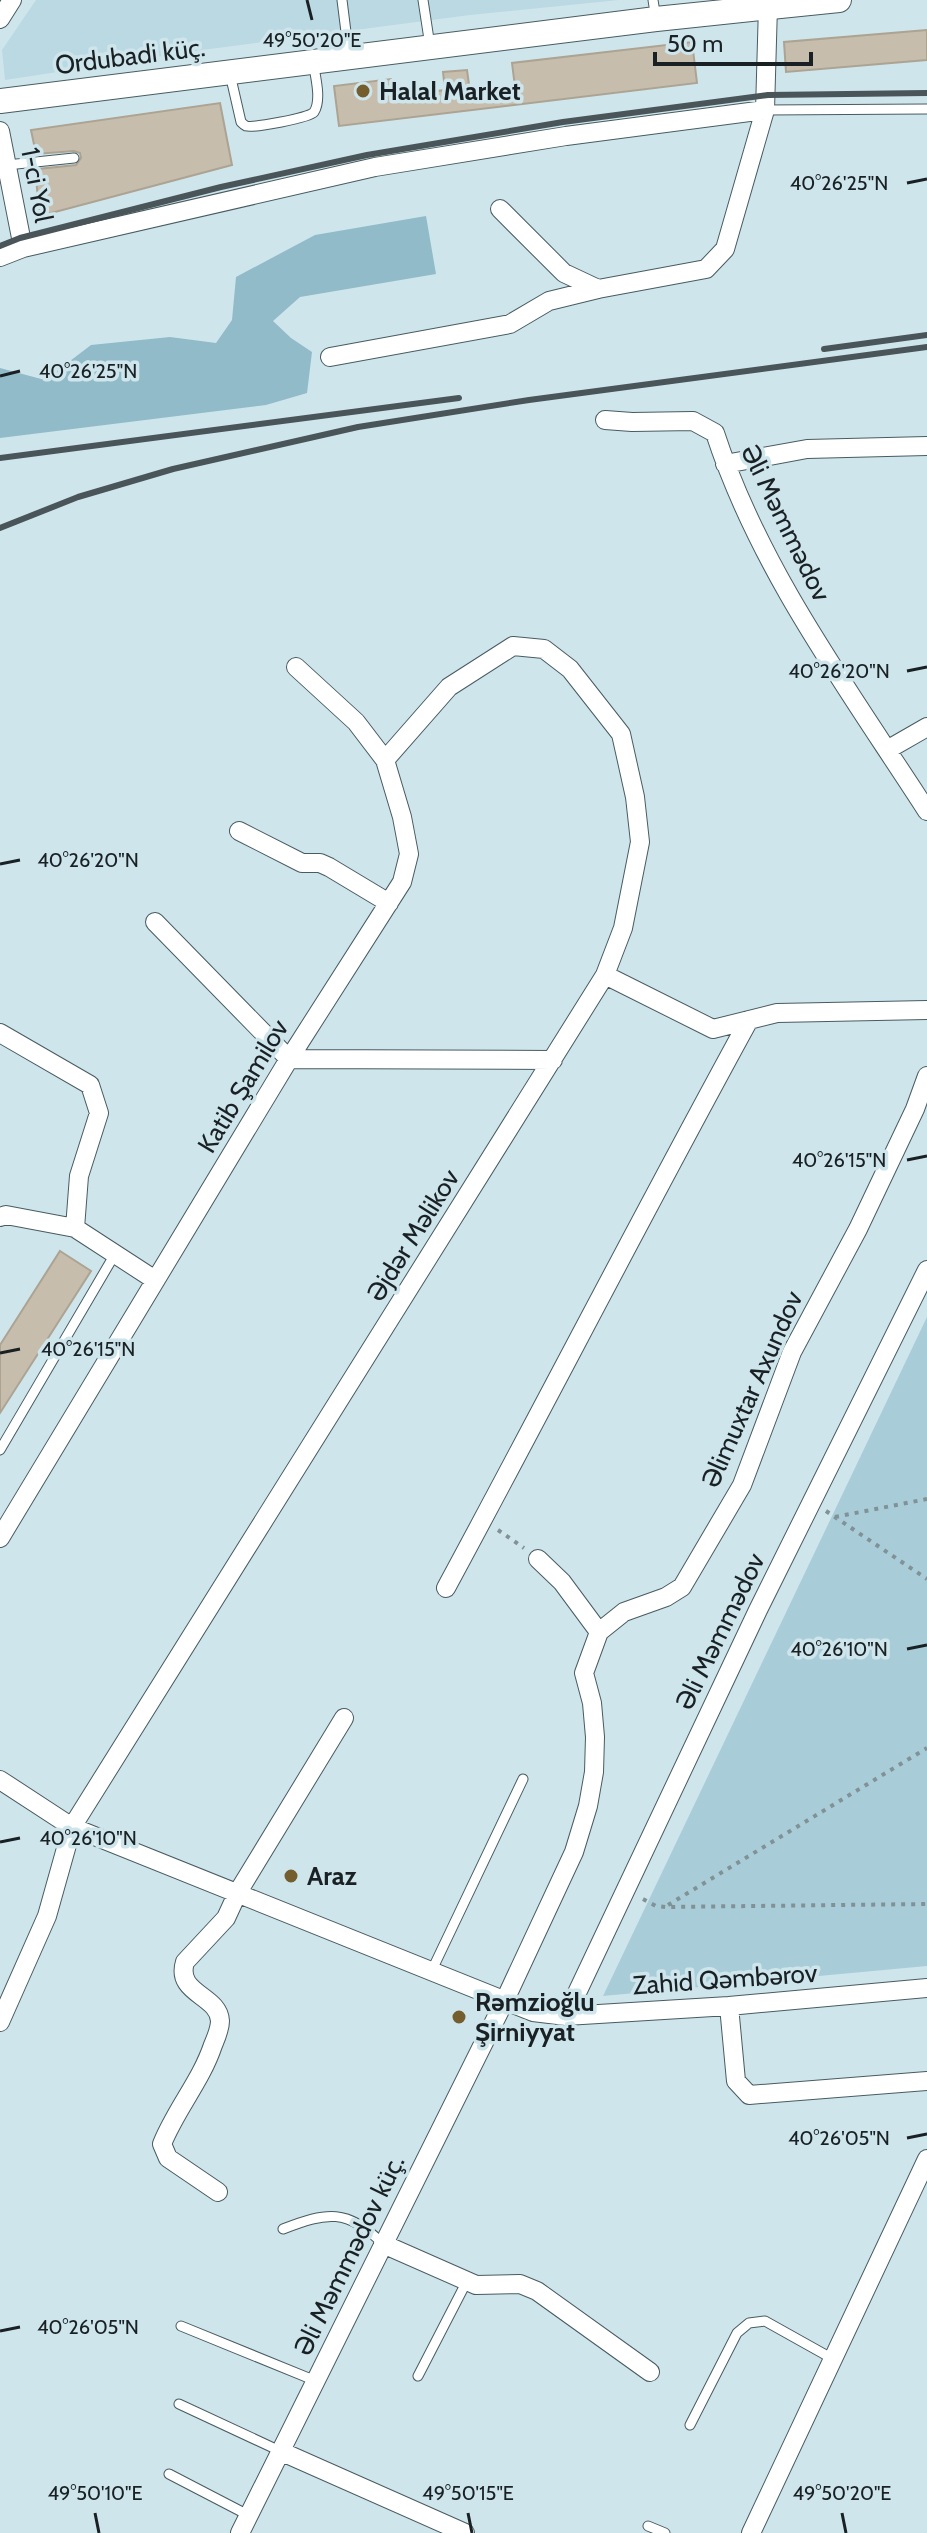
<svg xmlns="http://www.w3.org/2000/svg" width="927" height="2533" font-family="Cabin,sans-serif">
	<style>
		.built { fill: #bbd9e3 }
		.green { fill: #a8cdd8 }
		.forest { fill: #91bbc8 }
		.building { fill: #c6bdac; stroke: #aca392; stroke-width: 2 }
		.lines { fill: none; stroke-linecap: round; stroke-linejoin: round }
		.lane-casing { stroke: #485b61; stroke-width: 11 }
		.street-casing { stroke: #485b61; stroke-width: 20 }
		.secondary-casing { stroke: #485b61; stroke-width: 26 }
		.path { stroke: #819297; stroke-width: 4; stroke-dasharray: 4 6; stroke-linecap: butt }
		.lane { stroke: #fff; stroke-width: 9 }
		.street { stroke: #fff; stroke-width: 18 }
		.secondary { stroke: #fff; stroke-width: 24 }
		.rail { stroke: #495559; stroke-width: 6 }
		.ticks { fill: none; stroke: #192124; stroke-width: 3 }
		.poi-dot { fill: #755e2e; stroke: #cee5ec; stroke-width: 3 }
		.labels { text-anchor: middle; stroke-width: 7; stroke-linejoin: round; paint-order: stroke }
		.street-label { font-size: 26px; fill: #192124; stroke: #cee5ec }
		.poi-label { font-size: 26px; font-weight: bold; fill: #192124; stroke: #cee5ec; text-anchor: start }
		.ticks-label { font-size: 20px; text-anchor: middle; fill: #192124; stroke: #cee5ec; stroke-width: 7; stroke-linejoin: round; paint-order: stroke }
	</style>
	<rect width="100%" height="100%" fill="#cee5ec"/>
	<path class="built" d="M36,0H619L470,15L202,50L5,80L2,50Z"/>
	<path class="green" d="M927,1317V1966L603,1996Z"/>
	<path class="forest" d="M426,216L436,274L300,297L273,321L291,338L312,352L307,393L266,405L0,438V368L45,380L91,345L170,337L216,343L232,320L236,277L315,235Z"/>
	<path class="building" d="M927,30V60L786,72L784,42Z
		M692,42L697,83L339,126L334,86L391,79L393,96L445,90L443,72L467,70L470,92L515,87L512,63Z
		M220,103L232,165L40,216L36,179L40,178L38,169L76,165L81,158L80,153L74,151L36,154L31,130Z
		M60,1251L91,1271L0,1413V1345Z"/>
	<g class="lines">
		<defs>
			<path id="lane" d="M342,0L349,56
				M423,0L430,46
				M653,0L656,19
				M230,74L241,122C242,123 244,125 246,126C254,128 309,118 314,112C322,100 315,75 313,62
				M765,110L927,109
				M7,165L74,158
				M0,1450L115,1254
				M432,1970L523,1779
				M283,2229C327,2212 347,2208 383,2244
				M181,2326L316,2381
				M418,2376L467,2281
				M179,2404L280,2451
				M690,2425L737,2333L749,2323L765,2321L833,2359
				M169,2474L248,2515
				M648,2526L665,2533"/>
			<path id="street" d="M0,19L12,0
				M0,131L23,248
				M500,209L564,273L598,289
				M0,257L23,248L375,167L566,136L765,110
				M330,357L510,324L549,301L598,289L706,269L725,249L765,110L768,6
				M605,420L632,422L693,421L715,433C760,571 849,690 927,811
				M725,464L807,449L927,446
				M887,750L927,727
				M239,831L302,863H320L329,867L389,903
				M155,922L289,1059L553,1060
				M605,975L713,1029L777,1013L927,1010
				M0,1033L90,1085L99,1113L79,1176L75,1228L155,1280
				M0,1217L6,1215L75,1228
				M0,1538L289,1059L402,882L409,854L402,817L385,760L356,722L296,667
				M538,1559L562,1582L599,1632
				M446,1588C548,1399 646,1208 749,1020
				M0,1780L72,1827L533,2012L566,2016L729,2006L927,1988
				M729,2006L736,2081L749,2095L927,2081
				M566,2016L758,1610L927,1270
				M0,2022L47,1916L72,1827L605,975L623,928L640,842L635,797L621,734L570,669L544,649L513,646L449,687L385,760
				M218,2192L168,2158L162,2144C176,2109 201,2081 213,2045C216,2038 220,2029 220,2021C219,1995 175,1994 185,1962L226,1918L238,1892L344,1718
				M383,2244L476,2285L520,2284L537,2291L650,2372
				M280,2451L465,2533
				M240,2533L505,2000L574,1852L588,1806L594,1772L595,1737L592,1703L584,1673L599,1632L624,1612L666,1597L682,1587L742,1485L792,1352L858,1229L915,1109L927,1076
				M751,2533L927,2159"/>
			<path id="secondary" d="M0,101L656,19L839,0"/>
		</defs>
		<use href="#lane" class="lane-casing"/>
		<use href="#street" class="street-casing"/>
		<use href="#secondary" class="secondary-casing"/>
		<path class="path" d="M826,1511L927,1579
			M835,1517L927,1499
			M498,1530L524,1548
			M643,1899L656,1906L666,1907L927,1904
			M668,1905L927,1748"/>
		<use href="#lane" class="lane"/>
		<use href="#street" class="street"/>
		<use href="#secondary" class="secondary"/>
		<path class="rail" d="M0,246L20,238L221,187L367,155L563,122L768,95L927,93
			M824,349L927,335
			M0,458L459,398
			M0,528L78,497L173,469L358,427L529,400L927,347"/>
	</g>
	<path class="ticks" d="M307,0L312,20M907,183L927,179M0,376L20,371M907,671L927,667M0,864L20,860M907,1160L927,1156M0,1353L20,1349M907,1649L927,1645M0,1842L20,1838M907,2138L927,2134M0,2331L20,2327M95,2513L99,2533M468,2513L472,2533M842,2513L846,2533"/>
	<g class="poi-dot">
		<circle cx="363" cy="91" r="8"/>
		<circle cx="291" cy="1876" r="8"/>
		<circle cx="459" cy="2017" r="8"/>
	</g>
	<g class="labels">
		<g class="street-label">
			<text transform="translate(130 56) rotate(-7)" y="9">Ordubadi küç.</text>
			<text transform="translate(37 185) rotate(79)" y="9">1-ci Yol</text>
			<text transform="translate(786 523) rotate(64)" y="9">Əli Məmmədov</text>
			<text transform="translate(243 1086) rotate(-59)" y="9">Katib Şamilov</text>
			<text transform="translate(413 1235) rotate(-58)" y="9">Əjdər Məlikov</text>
			<text transform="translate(752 1389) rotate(-66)" y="9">Əlimuxtar Axundov</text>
			<text transform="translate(720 1631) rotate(-64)" y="9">Əli Məmmədov</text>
			<text transform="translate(725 1979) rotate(-4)" y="9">Zahid Qəmbərov</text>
			<text transform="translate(349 2255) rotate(-64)" y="9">Əli Məmmədov küç.</text>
		</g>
		<g class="poi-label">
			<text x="379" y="100">Halal Market</text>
			<text x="307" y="1885">Araz</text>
			<text x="475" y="2011">Rəmzioğlu<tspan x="475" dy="30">Şirniyyat</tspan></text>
		</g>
	</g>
	<g class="ticks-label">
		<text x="312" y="47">49°50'20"E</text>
		<text x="839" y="190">40°26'25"N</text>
		<text x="88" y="378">40°26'25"N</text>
		<text x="839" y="678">40°26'20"N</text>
		<text x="88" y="867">40°26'20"N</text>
		<text x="839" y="1167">40°26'15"N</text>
		<text x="88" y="1356">40°26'15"N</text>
		<text x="839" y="1656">40°26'10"N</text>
		<text x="88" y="1845">40°26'10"N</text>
		<text x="839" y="2145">40°26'05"N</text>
		<text x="88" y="2334">40°26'05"N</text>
		<text x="95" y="2500">49°50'10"E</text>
		<text x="468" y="2500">49°50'15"E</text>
		<text x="842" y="2500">49°50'20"E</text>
	</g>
	<path d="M655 52v12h156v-12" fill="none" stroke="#192124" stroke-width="4"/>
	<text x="667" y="52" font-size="24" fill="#192124" stroke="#cee5ec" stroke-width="6" paint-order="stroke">50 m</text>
</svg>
